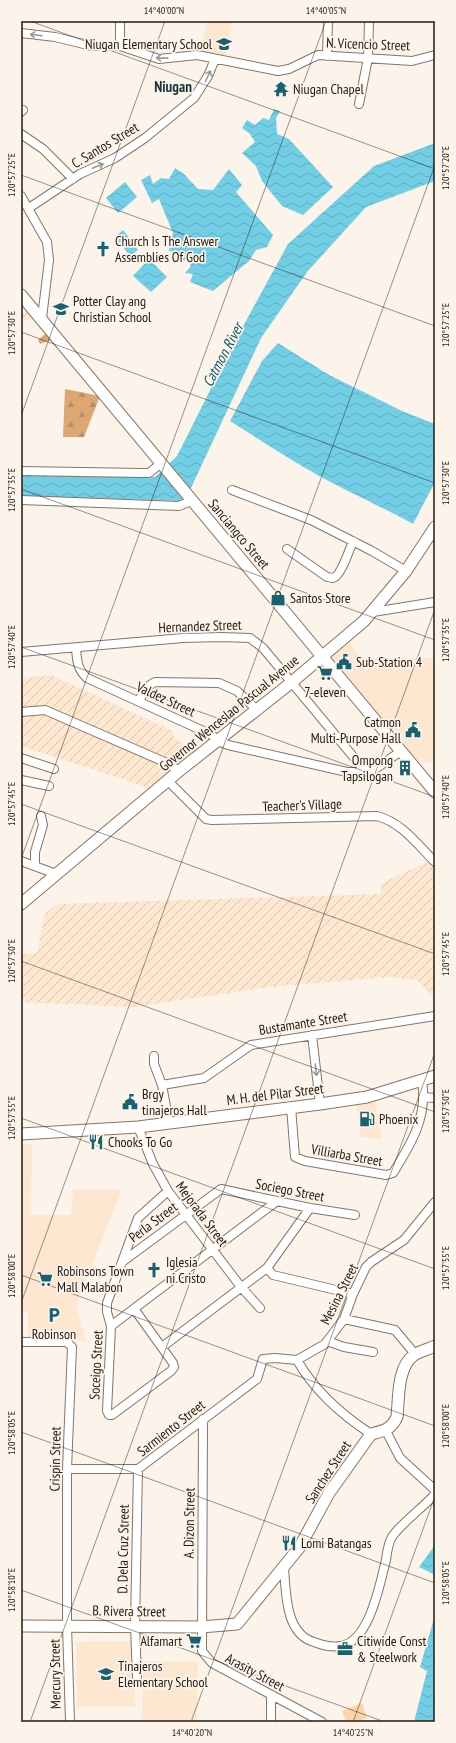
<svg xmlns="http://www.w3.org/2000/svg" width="456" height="1743" font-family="'PT Sans Narrow',sans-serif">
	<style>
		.built { fill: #fee7d1 }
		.industrial { fill: url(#industrial-furrows) }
		.grass { fill: #fcd4ac }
		.forest { fill: url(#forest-firs) }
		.water { fill: url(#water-waves) }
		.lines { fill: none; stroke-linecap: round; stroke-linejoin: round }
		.street-casing { stroke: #897562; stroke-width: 10 }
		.secondary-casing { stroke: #897562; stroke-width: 13 }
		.street { stroke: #fff; stroke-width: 8 }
		.secondary { stroke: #fff; stroke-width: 11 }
		.oneway { stroke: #9c9894 }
		.ticks { fill: none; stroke: #221a12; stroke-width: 1; stroke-opacity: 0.45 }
		.labels { text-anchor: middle; stroke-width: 3.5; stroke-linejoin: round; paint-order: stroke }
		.poi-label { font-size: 14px; fill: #221a12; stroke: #fcf3ea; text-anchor: start }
		.street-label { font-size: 14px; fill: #221a12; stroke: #fcf3ea }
		.neighbourhood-label { font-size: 15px; font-weight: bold; fill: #15363d; stroke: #fcf3ea }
		.water-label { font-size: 15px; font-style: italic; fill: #0a5b6a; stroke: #fcf3ea }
		.neatline { fill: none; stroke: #221a12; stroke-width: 1.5 }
		.ticks-label { font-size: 10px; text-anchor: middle; fill: #221a12 }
	</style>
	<defs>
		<pattern id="industrial-furrows" width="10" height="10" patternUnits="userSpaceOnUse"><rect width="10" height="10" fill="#fee7d1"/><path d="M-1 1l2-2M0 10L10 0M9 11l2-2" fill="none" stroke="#d9c6b2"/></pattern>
		<pattern id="forest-firs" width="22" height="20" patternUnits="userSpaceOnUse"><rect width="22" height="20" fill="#dca772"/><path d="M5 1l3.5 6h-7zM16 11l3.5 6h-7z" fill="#bc8f62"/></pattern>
		<pattern id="water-waves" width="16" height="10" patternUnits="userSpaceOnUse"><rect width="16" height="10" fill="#72cee4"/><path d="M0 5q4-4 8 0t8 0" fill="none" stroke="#62b0c3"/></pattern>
	</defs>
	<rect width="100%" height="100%" fill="#fcf3ea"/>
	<path class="built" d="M207,21H232L225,59L200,53Z
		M349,642L361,658H435V763L414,761L331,658Z
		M375,1102L382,1139L361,1137L356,1104Z
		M21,1144H32L31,1215H71L73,1189L122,1190L76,1304L86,1341L28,1340V1312H21Z
		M134,1641L135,1706L77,1707L76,1642Z
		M143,1661L198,1662L197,1721H142Z"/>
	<path class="industrial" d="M29,312L32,317L21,323V314Z
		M51,675L173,731L174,738L199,751L153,789L21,746V678Z
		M428,862L435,869V999L417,980L389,977L269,987L133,1007L21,1002V955L37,953L45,914L57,904L381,894V885L387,880Z"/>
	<path class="grass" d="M362,1703L367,1718L356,1722H346L342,1711Z"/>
	<path class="forest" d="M46,333L51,340L40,344L38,340Z
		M65,389L100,396L84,437H63Z"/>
	<path class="water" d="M274,109L280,111L276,118L277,134L289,139L333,187L303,215L282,206L262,181L256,166L242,153L255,142L250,134L242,128L247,120L255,125L263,118L269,120Z
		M435,143V181L366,207L307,272L261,338L190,490L182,501L21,496V474L155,477L177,456L235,341L288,244L374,166Z
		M175,168L184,174L198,189L213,190L229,169L242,185L236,192L273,235L267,247L256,250L249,261L213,291L190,282L193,274L185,273L191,266L188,260L178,261L180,252L169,251L173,233L159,199L152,203L141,180L150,175L153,184L161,178L169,179Z
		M125,182L137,197L118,213L106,198Z
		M123,230L138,250L130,256L115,237Z
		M149,259L167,277L151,292L133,276Z
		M278,343L329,375L402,411L435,424V482L413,524C379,505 343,490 309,470C282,455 257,438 230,421L262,361Z
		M435,1545V1575L419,1567Z
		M435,1615V1722H414L427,1671L420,1667Z"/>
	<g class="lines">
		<defs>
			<path id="street" d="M120,21V46
				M21,33L55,37L92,46H120L159,59L197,55L278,71L289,69L318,55L412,61L435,55
				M327,56L328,21
				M359,104L368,58L369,21
				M21,112L23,110
				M21,134L43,149L73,179
				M21,196L47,242L49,260L42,318
				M29,208L80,174L115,158L145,138L194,98L208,76L215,59
				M21,471L143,473H149L160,464
				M232,490L311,520L372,551L406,571
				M21,500L179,506L191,501
				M287,549L327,577C329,577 331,578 333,578C341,576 350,548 353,541
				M373,612L435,602
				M76,648C77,660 77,669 87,678L212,735L218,741L228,745L347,772L374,770L401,751
				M21,652L183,638L221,637L250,638L263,648L366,772
				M138,701L150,685L155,682L219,683L237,691L256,709
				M21,712L45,710L167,763L179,771
				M21,758L54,769
				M21,780L49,786
				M168,781L206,819L212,820L377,816C401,822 418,845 435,862
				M21,861L56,874
				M35,866V852L43,825L41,816
				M312,1035L320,1104
				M154,1056V1064L162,1085L169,1123
				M162,1085L204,1078L251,1045L435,1016
				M424,1097L435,1098
				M291,1107L295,1157L305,1161L386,1175L393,1173C411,1144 428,1117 422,1081
				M138,1127L153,1164L168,1191L241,1287L260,1308
				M122,1262L221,1189L310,1208L355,1215
				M267,1268L273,1275L353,1294
				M135,1310L173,1363L174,1367L171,1371L112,1415H109L107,1411L111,1326L107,1312V1303L138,1218L168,1191
				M344,1319L395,1330L415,1354
				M111,1326L277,1201
				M327,1341L344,1347L373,1352
				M21,1342H67L72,1347L67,1469V1625L70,1722
				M162,1347L267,1268L310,1208
				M297,1360C314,1390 342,1415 371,1434
				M203,1419L202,1651L212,1663L322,1722
				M386,1431L400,1458L435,1490
				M67,1469H138L257,1379L263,1359L275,1358L297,1360L325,1344L344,1319L353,1294L366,1267L371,1262L404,1240L435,1202
				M284,1568C286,1592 285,1634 314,1642C322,1645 332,1648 341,1646C370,1641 380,1583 386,1560C387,1553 388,1543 392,1537C400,1524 424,1507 435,1494
				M137,1677L135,1626L138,1469
				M271,1722V1695"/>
			<path id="secondary" d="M21,295L435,792
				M21,904L179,771L292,682L364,621L406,571L435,527
				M21,1134L138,1127L320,1104L367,1097L435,1076
				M21,1626L201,1627L237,1624L299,1548L329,1493L371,1434C383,1431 391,1430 397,1417C399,1398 397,1367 414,1355C420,1351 429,1349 435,1346"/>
		</defs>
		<use href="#street" class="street-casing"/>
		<use href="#secondary" class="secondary-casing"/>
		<use href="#street" class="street"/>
		<use href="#secondary" class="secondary"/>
	</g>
	<defs><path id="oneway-shaft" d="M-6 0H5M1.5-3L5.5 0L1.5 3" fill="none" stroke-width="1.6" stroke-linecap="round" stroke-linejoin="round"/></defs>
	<g class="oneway">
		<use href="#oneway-shaft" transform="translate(36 35) rotate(-173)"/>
		<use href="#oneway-shaft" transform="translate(162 58) rotate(-179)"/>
		<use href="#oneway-shaft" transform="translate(208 76) rotate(-65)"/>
		<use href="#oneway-shaft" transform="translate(98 166) rotate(-23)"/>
		<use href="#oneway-shaft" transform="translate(316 1070) rotate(83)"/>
	</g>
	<path class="ticks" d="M30,21L435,169M21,175L435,326M21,332L435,483M21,416L165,21M21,489L435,640M21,647L435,797M21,804L435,954M21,859L326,21M21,961L435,1112M21,1118L435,1269M21,1275L435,1426M21,1303L435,165M21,1432L435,1583M21,1590L385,1722M30,1722L435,609M191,1722L435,1052M353,1722L435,1496"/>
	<defs>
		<symbol id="school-bare" viewBox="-9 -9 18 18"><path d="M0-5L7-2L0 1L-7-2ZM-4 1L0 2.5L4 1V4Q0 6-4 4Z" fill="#196170" stroke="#fcf3ea" stroke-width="2.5" paint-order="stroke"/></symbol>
		<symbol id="temple-bare" viewBox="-9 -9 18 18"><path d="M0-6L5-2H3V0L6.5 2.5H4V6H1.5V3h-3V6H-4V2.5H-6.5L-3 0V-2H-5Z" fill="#196170" stroke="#fcf3ea" stroke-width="2.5" paint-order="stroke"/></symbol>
		<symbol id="church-bare" viewBox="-9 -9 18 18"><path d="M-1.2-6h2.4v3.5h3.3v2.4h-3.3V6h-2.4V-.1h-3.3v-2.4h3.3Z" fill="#196170" stroke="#fcf3ea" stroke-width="2.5" paint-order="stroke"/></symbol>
		<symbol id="shop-bare" viewBox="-9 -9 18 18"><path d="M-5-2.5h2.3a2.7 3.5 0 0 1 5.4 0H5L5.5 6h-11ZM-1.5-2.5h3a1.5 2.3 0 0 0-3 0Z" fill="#196170" stroke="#fcf3ea" stroke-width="2.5" paint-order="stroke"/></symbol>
		<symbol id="civic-bare" viewBox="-9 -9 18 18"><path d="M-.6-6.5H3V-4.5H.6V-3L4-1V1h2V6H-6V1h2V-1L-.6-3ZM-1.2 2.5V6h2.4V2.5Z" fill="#196170" stroke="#fcf3ea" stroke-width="2.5" paint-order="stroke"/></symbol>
		<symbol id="supermarket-bare" viewBox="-9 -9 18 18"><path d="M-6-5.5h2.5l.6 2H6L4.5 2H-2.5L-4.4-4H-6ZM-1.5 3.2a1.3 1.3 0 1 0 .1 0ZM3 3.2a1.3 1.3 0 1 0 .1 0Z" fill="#196170" stroke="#fcf3ea" stroke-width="2.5" paint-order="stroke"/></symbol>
		<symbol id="building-bare" viewBox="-9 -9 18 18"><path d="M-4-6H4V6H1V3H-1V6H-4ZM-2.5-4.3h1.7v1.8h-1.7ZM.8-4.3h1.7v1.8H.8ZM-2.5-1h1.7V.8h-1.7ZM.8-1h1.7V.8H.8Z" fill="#196170" stroke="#fcf3ea" stroke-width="2.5" paint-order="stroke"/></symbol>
		<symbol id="fuel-bare" viewBox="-9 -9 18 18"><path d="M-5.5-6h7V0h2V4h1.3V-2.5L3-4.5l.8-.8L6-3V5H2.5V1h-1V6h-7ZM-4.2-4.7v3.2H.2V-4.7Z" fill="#196170" stroke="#fcf3ea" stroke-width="2.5" paint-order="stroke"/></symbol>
		<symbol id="restaurant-bare" viewBox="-9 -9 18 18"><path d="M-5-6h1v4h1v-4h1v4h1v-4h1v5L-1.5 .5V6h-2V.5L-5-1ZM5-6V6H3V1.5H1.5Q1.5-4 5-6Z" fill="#196170" stroke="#fcf3ea" stroke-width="2.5" paint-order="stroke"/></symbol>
		<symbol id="parking-bare" viewBox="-9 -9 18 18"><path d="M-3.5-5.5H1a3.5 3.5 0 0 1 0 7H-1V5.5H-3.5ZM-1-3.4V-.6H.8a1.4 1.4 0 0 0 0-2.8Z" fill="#196170" stroke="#fcf3ea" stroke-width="2.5" paint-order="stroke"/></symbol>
		<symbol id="office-bare" viewBox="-9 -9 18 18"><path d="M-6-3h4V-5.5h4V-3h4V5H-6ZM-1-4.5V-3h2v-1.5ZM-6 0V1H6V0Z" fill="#196170" stroke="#fcf3ea" stroke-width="2.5" paint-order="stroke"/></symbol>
	</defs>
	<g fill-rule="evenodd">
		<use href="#school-bare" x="213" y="33" width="22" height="22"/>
		<use href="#temple-bare" x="270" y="78" width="22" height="22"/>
		<use href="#church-bare" x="92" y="238" width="22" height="22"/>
		<use href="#school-bare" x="50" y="298" width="22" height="22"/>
		<use href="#shop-bare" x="267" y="587" width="22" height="22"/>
		<use href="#civic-bare" x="333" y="651" width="22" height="22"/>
		<use href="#supermarket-bare" x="314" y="662" width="22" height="22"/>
		<use href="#civic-bare" x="402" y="719" width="22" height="22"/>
		<use href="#building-bare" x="394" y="757" width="22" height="22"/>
		<use href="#civic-bare" x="119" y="1091" width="22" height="22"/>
		<use href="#fuel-bare" x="356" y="1108" width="22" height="22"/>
		<use href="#restaurant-bare" x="85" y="1131" width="22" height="22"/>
		<use href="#church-bare" x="143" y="1259" width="22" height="22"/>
		<use href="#supermarket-bare" x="34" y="1268" width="22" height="22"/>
		<use href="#parking-bare" x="43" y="1304" width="22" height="22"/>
		<use href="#restaurant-bare" x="278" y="1532" width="22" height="22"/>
		<use href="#supermarket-bare" x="183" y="1630" width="22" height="22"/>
		<use href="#office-bare" x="334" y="1638" width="22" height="22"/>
		<use href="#school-bare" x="95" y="1663" width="22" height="22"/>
	</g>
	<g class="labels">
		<g class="poi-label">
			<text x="212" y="49" text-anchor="end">Niugan Elementary School</text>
			<text x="293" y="94">Niugan Chapel</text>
			<text x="115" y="246">Church Is The Answer<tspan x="115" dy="16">Assemblies Of God</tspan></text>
			<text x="73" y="306">Potter Clay ang<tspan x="73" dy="16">Christian School</tspan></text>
			<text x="290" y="603">Santos Store</text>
			<text x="356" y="667">Sub-Station 4</text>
			<text x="325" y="697" text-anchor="middle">7-eleven</text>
			<text x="401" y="727" text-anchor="end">Catmon<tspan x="401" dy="16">Multi-Purpose Hall</tspan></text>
			<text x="393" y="765" text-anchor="end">Ompong<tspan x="393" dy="16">Tapsilogan</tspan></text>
			<text x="142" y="1099">Brgy<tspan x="142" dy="16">tinajeros Hall</tspan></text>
			<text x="379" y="1124">Phoenix</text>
			<text x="108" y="1147">Chooks To Go</text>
			<text x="166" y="1267">Iglesia<tspan x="166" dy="16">ni Cristo</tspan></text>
			<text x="57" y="1276">Robinsons Town<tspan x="57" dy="16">Mall Malabon</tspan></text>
			<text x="54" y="1339" text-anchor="middle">Robinson</text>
			<text x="301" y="1548">Lomi Batangas</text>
			<text x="182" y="1646" text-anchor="end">Alfamart</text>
			<text x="357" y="1646">Citiwide Const<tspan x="357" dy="16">&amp; Steelwork</tspan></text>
			<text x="118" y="1671">Tinajeros<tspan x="118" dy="16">Elementary School</tspan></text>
		</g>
		<g class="street-label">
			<text transform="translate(368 44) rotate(2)" y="5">N. Vicencio Street</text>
			<text transform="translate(105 145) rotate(-31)" y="5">C. Santos Street</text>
			<text transform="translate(239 534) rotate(50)" y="5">Sanciangco Street</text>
			<text transform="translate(200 626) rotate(-2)" y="5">Hernandez Street</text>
			<text transform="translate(166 699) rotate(25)" y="5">Valdez Street</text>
			<text transform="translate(229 713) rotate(-39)" y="5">Governor Wenceslao Pascual Avenue</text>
			<text transform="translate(302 805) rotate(-2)" y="5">Teacher's Village</text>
			<text transform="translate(303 1023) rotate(-9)" y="5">Bustamante Street</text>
			<text transform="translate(275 1094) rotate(-7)" y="5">M. H. del Pilar Street</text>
			<text transform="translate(347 1155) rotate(10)" y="5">Villiarba Street</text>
			<text transform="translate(290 1190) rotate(11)" y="5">Sociego Street</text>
			<text transform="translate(202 1214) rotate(53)" y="5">Mejorada Street</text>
			<text transform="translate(153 1222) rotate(-37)" y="5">Perla Street</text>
			<text transform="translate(339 1294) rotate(-63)" y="5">Mesina Street</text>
			<text transform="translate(96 1365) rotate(-87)" y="5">Soceigo Street</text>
			<text transform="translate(171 1428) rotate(-38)" y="5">Sarmiento Street</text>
			<text transform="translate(55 1459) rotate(-89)" y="5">Crispin Street</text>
			<text transform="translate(328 1472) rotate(-57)" y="5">Sanchez Street</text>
			<text transform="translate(189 1523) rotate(-89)" y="5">A. Dizon Street</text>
			<text transform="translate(123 1549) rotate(-89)" y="5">D. Dela Cruz Street</text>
			<text transform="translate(129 1611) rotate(1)" y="5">B. Rivera Street</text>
			<text transform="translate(255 1672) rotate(28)" y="5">Arasity Street</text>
			<text transform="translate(55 1674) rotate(-91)" y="5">Mercury Street</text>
		</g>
		<g class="neighbourhood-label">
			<text x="173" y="92">Niugan</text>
		</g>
		<g class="water-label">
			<text transform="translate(223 355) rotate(-62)" y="5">Catmon River</text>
		</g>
	</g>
	<rect width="456" height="1743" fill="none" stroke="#fcf3ea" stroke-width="44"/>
	<rect x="22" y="22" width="412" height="1699" class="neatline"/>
	<g class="ticks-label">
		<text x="164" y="14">14°40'00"N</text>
		<text x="326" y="14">14°40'05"N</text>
		<text transform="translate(445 168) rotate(-90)" y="4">120°57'20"E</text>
		<text transform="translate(11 175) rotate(-90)" y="4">120°57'25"E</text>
		<text transform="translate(445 325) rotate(-90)" y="4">120°57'25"E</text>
		<text transform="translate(11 333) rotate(-90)" y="4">120°57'30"E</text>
		<text transform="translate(445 483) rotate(-90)" y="4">120°57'30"E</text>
		<text transform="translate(11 490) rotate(-90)" y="4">120°57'35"E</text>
		<text transform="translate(445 640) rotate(-90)" y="4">120°57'35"E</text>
		<text transform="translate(11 647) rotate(-90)" y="4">120°57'40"E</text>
		<text transform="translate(445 797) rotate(-90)" y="4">120°57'40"E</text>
		<text transform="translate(11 804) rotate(-90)" y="4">120°57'45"E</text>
		<text transform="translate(445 954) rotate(-90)" y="4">120°57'45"E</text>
		<text transform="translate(11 961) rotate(-90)" y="4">120°57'50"E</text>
		<text transform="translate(445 1111) rotate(-90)" y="4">120°57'50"E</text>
		<text transform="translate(11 1118) rotate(-90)" y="4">120°57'55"E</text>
		<text transform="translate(445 1268) rotate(-90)" y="4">120°57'55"E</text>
		<text transform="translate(11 1276) rotate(-90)" y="4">120°58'00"E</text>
		<text transform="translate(445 1426) rotate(-90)" y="4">120°58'00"E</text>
		<text transform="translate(11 1433) rotate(-90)" y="4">120°58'05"E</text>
		<text transform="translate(445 1583) rotate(-90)" y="4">120°58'05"E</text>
		<text transform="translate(11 1590) rotate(-90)" y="4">120°58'10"E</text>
		<text x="192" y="1736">14°40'20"N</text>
		<text x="353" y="1736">14°40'25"N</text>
	</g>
</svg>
